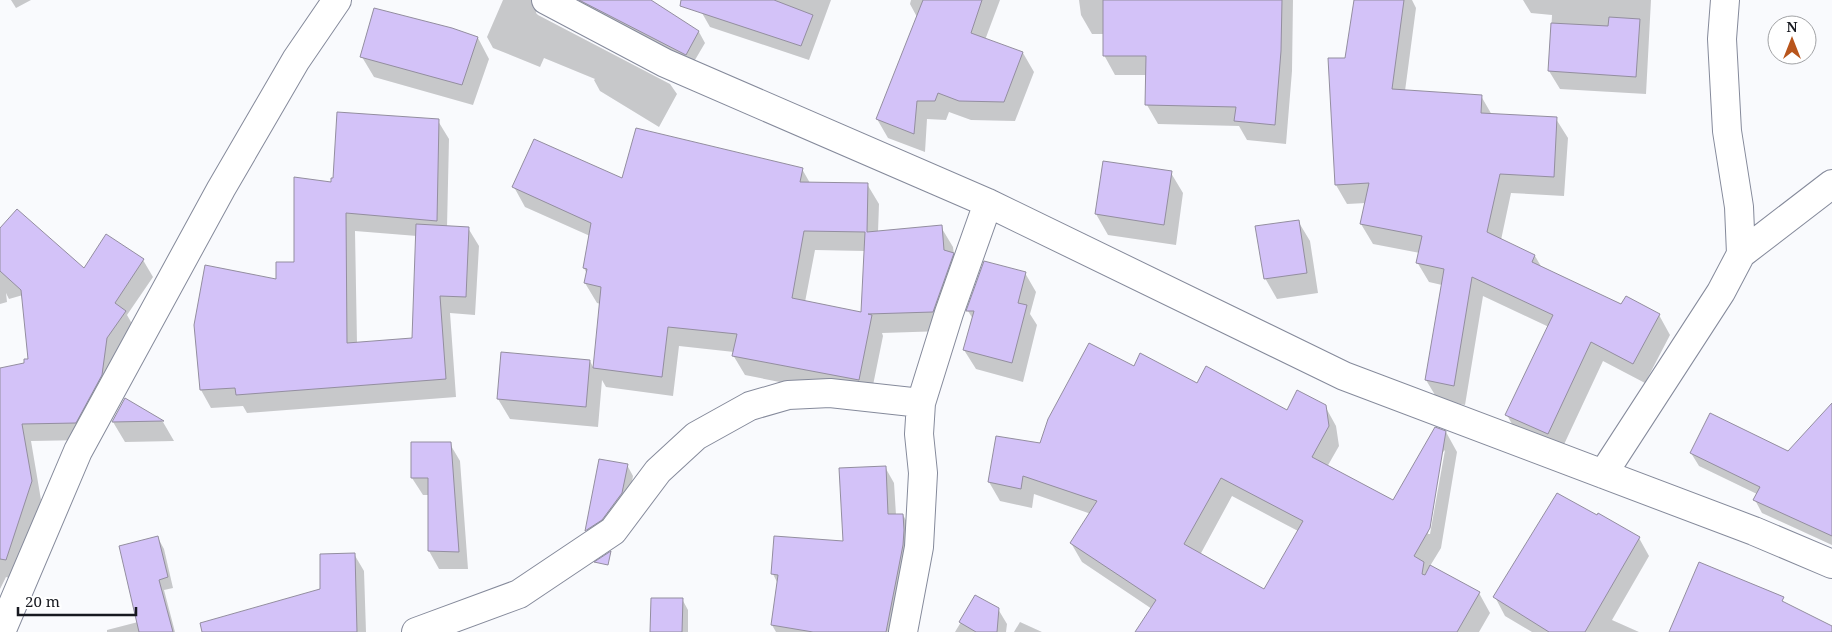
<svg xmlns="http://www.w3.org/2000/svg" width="1832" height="632" font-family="'Noto Serif',serif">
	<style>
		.shadow { fill: #0003; fill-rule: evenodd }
		.building { fill: #d3c2f8; stroke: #938e9f; fill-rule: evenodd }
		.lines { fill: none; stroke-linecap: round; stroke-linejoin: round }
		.minor-casing { stroke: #858a9b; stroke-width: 30 }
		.minor { stroke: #fff; stroke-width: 28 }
	</style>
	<rect width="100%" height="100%" fill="#f9fafd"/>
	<path class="shadow" d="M11,0H31L16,8Z
		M503,0H541L538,3L536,13L538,15L670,84L677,94L659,127L600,91L594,80L595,79L544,58L540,67L493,48L487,37Z
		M567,0H648L699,32L705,43L692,65Z
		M706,0H831L809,60L710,27L702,13Z
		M911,0H1000L985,40L1023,53L1034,72L1015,121L971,120L949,112L946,120L927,119L925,152L888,138L877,119L917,17L910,4Z
		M1079,0H1293L1292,71L1286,144L1247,140L1239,126L1158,124L1147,105V75H1115L1104,55V34H1092L1081,15Z
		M1356,0H1412L1416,8L1405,91L1481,96L1492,115L1556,119L1568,138L1564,196L1511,193L1501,240L1535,256L1542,268L1622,305L1659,315L1670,335L1645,383L1603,361L1560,453L1518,435L1507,415L1549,327L1483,296L1465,405L1438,400L1426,380L1442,285L1429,282L1417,262L1420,253L1373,244L1361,224L1366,203L1347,204L1336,185L1346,60Z
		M1523,0H1651L1646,94L1560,89L1549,71L1552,15L1531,13Z
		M452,30L478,38L489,59L473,105L374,77L362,57Z
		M438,121L449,139L447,227L468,228L479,246L475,315L450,313L456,397L247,413L243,406L211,408L201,390L196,325L277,280L296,263L332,183ZM355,231L417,236L413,339L357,343Z
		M1104,162L1171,173L1183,193L1176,245L1108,235L1096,214Z
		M802,169L810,183L867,184L879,204L878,232L941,227L953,247L954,255L964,273L944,331L882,333L883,336L870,400L745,375L733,355L734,352L679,346L673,396L606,387L602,380L598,427L510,419L498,399L590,361L594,369L601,304L597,303L585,283L587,274L584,268L590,236L525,207L514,187ZM815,250L865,251L862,314L805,302Z
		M1298,221L1310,241L1318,293L1277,299L1265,278Z
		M0,257L84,270L143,260L153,277L127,315L135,329L85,440L31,441L41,500L15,580L6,577L0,589V369L26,364L29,360L23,295L9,299L6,293L7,302L0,304Z
		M1025,273L1036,292L1030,314L1037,325L1023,382L976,369L964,350L973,319L968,311Z
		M1135,368L1287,411L1325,406L1336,426L1339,446L1327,467L1394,501L1446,432L1457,452L1441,548L1430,566L1479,593L1490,613L1479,632H1331L1298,531L1232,496L1200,555L1214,632H1136L1152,609L1082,562L1071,543L1091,514L1034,494L1032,508L1000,501L989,482L1041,445ZM1445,450L1430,534H1428L1442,453Z
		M125,400L163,422L174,441L125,442L113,422Z
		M1832,434V545L1762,513L1755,500L1757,494L1699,466L1691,453L1788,452Z
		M450,444L460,461L468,569H439L429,551V495H423L412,478Z
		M600,460L627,465L633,476L628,504L592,541L587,531Z
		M885,467L894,483L896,515H903L912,531L898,632H776L772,625L778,584L773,574L845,542Z
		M158,538L164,549L173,588L164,590L175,632H107V630L138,622Z
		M1639,538L1649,556L1612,620L1639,632H1532L1505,616L1495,597Z
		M354,554L364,571L366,632H249L322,590Z
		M976,597L998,609L1007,624L1006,632H955Z
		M682,599L688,610V632H651Z
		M1020,622L1042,632H1014Z"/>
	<path class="building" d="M579,0H651L699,31L686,55Z
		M681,0H774L813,15L801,46L680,6Z
		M923,0H982L971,33L1023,52L1004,102L959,101L938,93L935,101H917L914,134L876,119Z
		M1103,0H1282L1281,51L1275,125L1234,121L1236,107L1145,105L1146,56H1103Z
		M1354,0H1404L1392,89L1482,95L1481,113L1557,117L1554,177L1500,174L1487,232L1535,255L1532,262L1621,304L1626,296L1660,314L1633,364L1591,342L1548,434L1505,415L1553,315L1472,277L1454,386L1425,380L1444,269L1416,263L1422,236L1360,224L1369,183L1335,185L1328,58H1345Z
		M374,8L452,28L478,37L462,85L360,57Z
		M1609,17L1640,19L1636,77L1548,71L1551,23L1608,26Z
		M337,112L439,119L437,221L346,213L347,343L412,338L416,224L469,227L466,297L440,296L446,379L236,395L235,388L200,390L194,325L205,265L276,279V262H294V177L331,182V178H333Z
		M636,128L803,168L800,182L868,183L867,232L942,225L944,250L954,253L933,312L868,314L872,315L859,380L732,356L737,334L668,327L662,377L593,368L601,287L584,283L587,269L583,268L591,223L512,187L534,139L622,178ZM804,231L865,232L861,312L792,298Z
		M1103,161L1172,171L1164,225L1095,214Z
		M17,209L84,268L106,234L144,259L115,303L126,311L107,338L102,375L76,423L22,424L32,481L6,560L0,559V368L24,363V359H28L21,290L0,271V228Z
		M1299,220L1307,273L1264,279L1255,226Z
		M984,261L1026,272L1018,303L1027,305L1012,363L963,350L974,311H966Z
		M1089,343L1134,366L1140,353L1197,383L1206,366L1287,410L1297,390L1326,405L1329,426L1312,457L1393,500L1435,427L1446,431L1430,528L1414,556L1424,562L1422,574L1425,575L1430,565L1480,592L1457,632H1135L1156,600L1070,543L1097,501L1023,476L1021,489L988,482L996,436L1040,443L1048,419ZM1221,478L1303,521L1264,589L1184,544Z
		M501,352L590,360L586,407L497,399Z
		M125,398L164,421L112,422Z
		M1832,403V536L1753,500L1760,487L1690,453L1710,413L1788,451Z
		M411,442H451L459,552L428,551V478H411Z
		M599,459L628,464L622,493L602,520L585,531Z
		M886,466L888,514H903L904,530L903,545L886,632H813L771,625L778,575L771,574L774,536L843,541L839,468Z
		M1557,493L1597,515L1598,513L1640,537L1585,632H1549L1493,597Z
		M158,536L168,577L159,580L173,632H139L119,546Z
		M611,551L608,565L594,562Z
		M355,553L357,632H202L200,623L320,589V554Z
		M1699,562L1784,597L1782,601L1832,626V632H1669Z
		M975,595L999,608L997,632H976L959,622Z
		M651,598H683L682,632H650Z"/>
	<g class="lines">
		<defs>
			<path id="minor" d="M546,0L665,63L988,203L1344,376L1754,531L1832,564
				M1741,254L1832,184
				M1603,474L1721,292L1741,254L1739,207L1727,131L1722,39L1725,0
				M1,632L78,451L221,189L296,60L337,0
				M416,632L519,594L613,531L658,471L696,436L750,406L788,395L830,393L921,403
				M903,632L919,547L923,473L919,434L921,403L949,313L988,203"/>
		</defs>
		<use href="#minor" class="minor-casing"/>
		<use href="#minor" class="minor"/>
	</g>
	<g transform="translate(1792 40)"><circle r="24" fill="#ffffff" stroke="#a2a3a6"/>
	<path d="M0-4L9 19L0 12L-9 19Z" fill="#b8551c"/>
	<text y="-8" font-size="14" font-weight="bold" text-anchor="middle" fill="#171920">N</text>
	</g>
	<path d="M18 607v8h118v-8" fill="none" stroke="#171920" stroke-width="2.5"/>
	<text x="25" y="607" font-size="15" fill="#171920" stroke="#ffffff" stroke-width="4" paint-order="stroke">20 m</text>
</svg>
